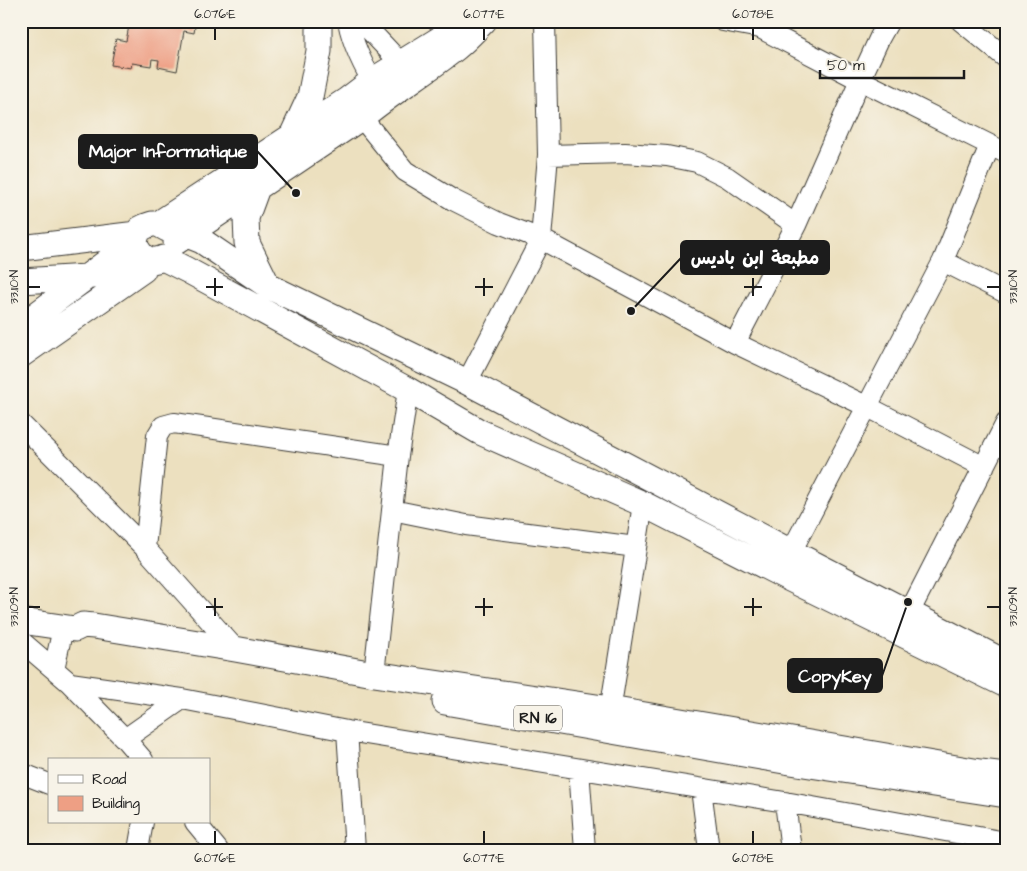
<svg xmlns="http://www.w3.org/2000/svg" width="1027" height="871" font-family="'Architects Daughter','Playpen Sans Arabic',sans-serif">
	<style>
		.building { fill: #ee9f84 }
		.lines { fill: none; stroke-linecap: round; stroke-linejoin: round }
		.minor-casing { stroke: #3b3934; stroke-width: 22 }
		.major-casing { stroke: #3b3934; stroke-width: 27 }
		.minor { stroke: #fff; stroke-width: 20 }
		.major { stroke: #fff; stroke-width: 25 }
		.ticks { fill: none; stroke: #1c1c1c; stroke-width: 2 }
		.labels { text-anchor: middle; stroke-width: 5; stroke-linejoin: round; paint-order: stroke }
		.shield { fill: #f7f3e8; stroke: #5e5c59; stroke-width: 1 }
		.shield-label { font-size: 15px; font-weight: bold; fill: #1c1c1c }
		.leader { fill: none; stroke: #1c1c1c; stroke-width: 2 }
		.callout-dot { fill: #1c1c1c; stroke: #f7f3e8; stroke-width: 2 }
		.callout { fill: #1c1c1c; stroke: #1c1c1c; stroke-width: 2 }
		.callout-label { font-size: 18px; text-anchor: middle; font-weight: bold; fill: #fff }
		.neatline { fill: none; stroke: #1c1c1c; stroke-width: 2 }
		.ticks-label { font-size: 12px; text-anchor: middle; fill: #1c1c1c }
	</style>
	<rect width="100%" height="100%" fill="#f7f3e8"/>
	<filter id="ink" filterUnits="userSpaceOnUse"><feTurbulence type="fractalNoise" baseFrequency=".02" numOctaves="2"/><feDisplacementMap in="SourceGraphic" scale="10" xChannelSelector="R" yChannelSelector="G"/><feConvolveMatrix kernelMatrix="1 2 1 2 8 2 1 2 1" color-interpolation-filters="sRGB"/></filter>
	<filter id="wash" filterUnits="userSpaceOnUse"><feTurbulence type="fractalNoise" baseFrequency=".0096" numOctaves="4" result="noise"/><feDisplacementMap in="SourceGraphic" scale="20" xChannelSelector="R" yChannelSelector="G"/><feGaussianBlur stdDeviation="1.12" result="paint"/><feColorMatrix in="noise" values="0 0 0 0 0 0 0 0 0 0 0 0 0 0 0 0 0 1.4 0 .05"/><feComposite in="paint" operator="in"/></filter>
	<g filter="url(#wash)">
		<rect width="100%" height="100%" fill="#ece0bf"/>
		<g id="blocks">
			<path class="building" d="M130,21H196L194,33L184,31L177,71L158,67L159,60L152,59L151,66L132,63L131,68L111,65L116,39L126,41Z"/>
		</g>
	</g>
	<g filter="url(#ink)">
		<use href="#blocks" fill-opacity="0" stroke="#3b3934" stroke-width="1"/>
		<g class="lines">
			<defs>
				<path id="minor" d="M348,21C353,47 365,70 379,92
					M361,21L410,73
					M545,21L548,155L541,239L735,343L868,407L984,467
					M723,21L760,28L860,80L990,145
					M961,21L1006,58
					M353,107L405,171L453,200L499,223L541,239L467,382
					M548,155L625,153L667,156L697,162L727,177L796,225
					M943,261L1006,293
					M735,343L796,225L860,80L880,37L889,21
					M21,424L145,548L235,649
					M392,510L466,525L636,547
					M145,548L157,436L163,426L174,423L398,456
					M791,552L943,261L990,145L1006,153
					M909,613L1006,423
					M21,641L70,683L182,699L347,731L785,802L1006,842
					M54,669L63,628
					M374,674L398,456L408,390
					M70,683L125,739L143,760
					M608,724L643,504
					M347,731L355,850
					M125,739L182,699
					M579,769L585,850
					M21,773L49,784
					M701,789L709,850
					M785,802L791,850
					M195,822L218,850
					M138,850L143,822"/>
				<path id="major" d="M291,138L310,97L319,51V21
					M257,188L246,218L247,243L267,284
					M158,224L347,100L372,81L448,34L460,28
					M176,242L362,117C392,92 426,72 456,48C466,40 475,30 484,21
					M21,248L137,234
					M163,258L187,270L408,390L480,432L643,504L790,579L1006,685
					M152,261L142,256L136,247L135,241L137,234L140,229L146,226L152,224H158L167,229L187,235L202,241L268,286L467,382L791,552L1006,663
					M21,281L87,277L134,268L152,261L161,259
					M21,326L135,241
					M21,355L143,270
					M21,621L75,629L83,625L94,626L235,649L374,674L610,709L980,772L1006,775
					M445,702L784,761L1006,795"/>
			</defs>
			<use href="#minor" class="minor-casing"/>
			<use href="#major" class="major-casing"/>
			<use href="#minor" class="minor"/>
			<use href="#major" class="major"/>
		</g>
	</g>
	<path class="ticks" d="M215,28V40M484,28V40M753,28V40M215,278V296M484,278V296M753,278V296M28,287H40M206,287H223M475,287H493M744,287H762M987,287H1000M215,598V616M484,598V616M753,598V616M28,607H40M206,607H223M475,607H493M744,607H762M987,607H1000M215,831V844M484,831V844M753,831V844"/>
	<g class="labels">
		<rect class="shield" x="514" y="705.5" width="48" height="25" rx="4"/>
		<g class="shield-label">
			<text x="538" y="723">RN 16</text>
		</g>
	</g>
	<path class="leader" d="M296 193L257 151M631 311L681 258M908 602L882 676"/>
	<g class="callout-dot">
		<circle cx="296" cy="193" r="5"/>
		<circle cx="631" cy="311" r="5"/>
		<circle cx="908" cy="602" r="5"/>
	</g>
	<g class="callout">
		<rect x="79" y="135" width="178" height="33" rx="5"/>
		<rect x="681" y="241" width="148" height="33" rx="5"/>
		<rect x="788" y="659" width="94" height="33" rx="5"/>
	</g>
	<g class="callout-label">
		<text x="168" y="157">Major Informatique</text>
		<text x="755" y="264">مطبعة ابن باديس</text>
		<text x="835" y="682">CopyKey</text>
	</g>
	<rect width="1027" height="871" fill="none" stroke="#f7f3e8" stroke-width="55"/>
	<rect x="48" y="758" width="162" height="65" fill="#f7f3e8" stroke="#9f9d96"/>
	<rect x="58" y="775" width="25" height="8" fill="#ffffff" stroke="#9f9d96"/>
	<text x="92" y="784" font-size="15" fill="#1c1c1c">Road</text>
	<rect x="58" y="796" width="25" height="15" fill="#ee9f84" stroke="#9f9d96"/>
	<text x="92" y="808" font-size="15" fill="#1c1c1c">Building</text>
	<path d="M820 70v8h144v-8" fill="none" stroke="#1c1c1c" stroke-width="2.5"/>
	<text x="827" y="70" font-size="15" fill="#1c1c1c" stroke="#f7f3e8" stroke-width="4" paint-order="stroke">50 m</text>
	<rect x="28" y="28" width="972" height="816" class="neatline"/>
	<g class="ticks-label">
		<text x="215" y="18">6.076°E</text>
		<text x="484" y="18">6.077°E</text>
		<text x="753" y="18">6.078°E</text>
		<text transform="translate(14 287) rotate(-90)" y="4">33.110°N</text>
		<text transform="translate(1013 287) rotate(-90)" y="4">33.110°N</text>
		<text transform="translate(14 607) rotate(-90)" y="4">33.109°N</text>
		<text transform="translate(1013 607) rotate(-90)" y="4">33.109°N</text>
		<text x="215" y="862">6.076°E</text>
		<text x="484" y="862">6.077°E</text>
		<text x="753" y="862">6.078°E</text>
	</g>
</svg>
